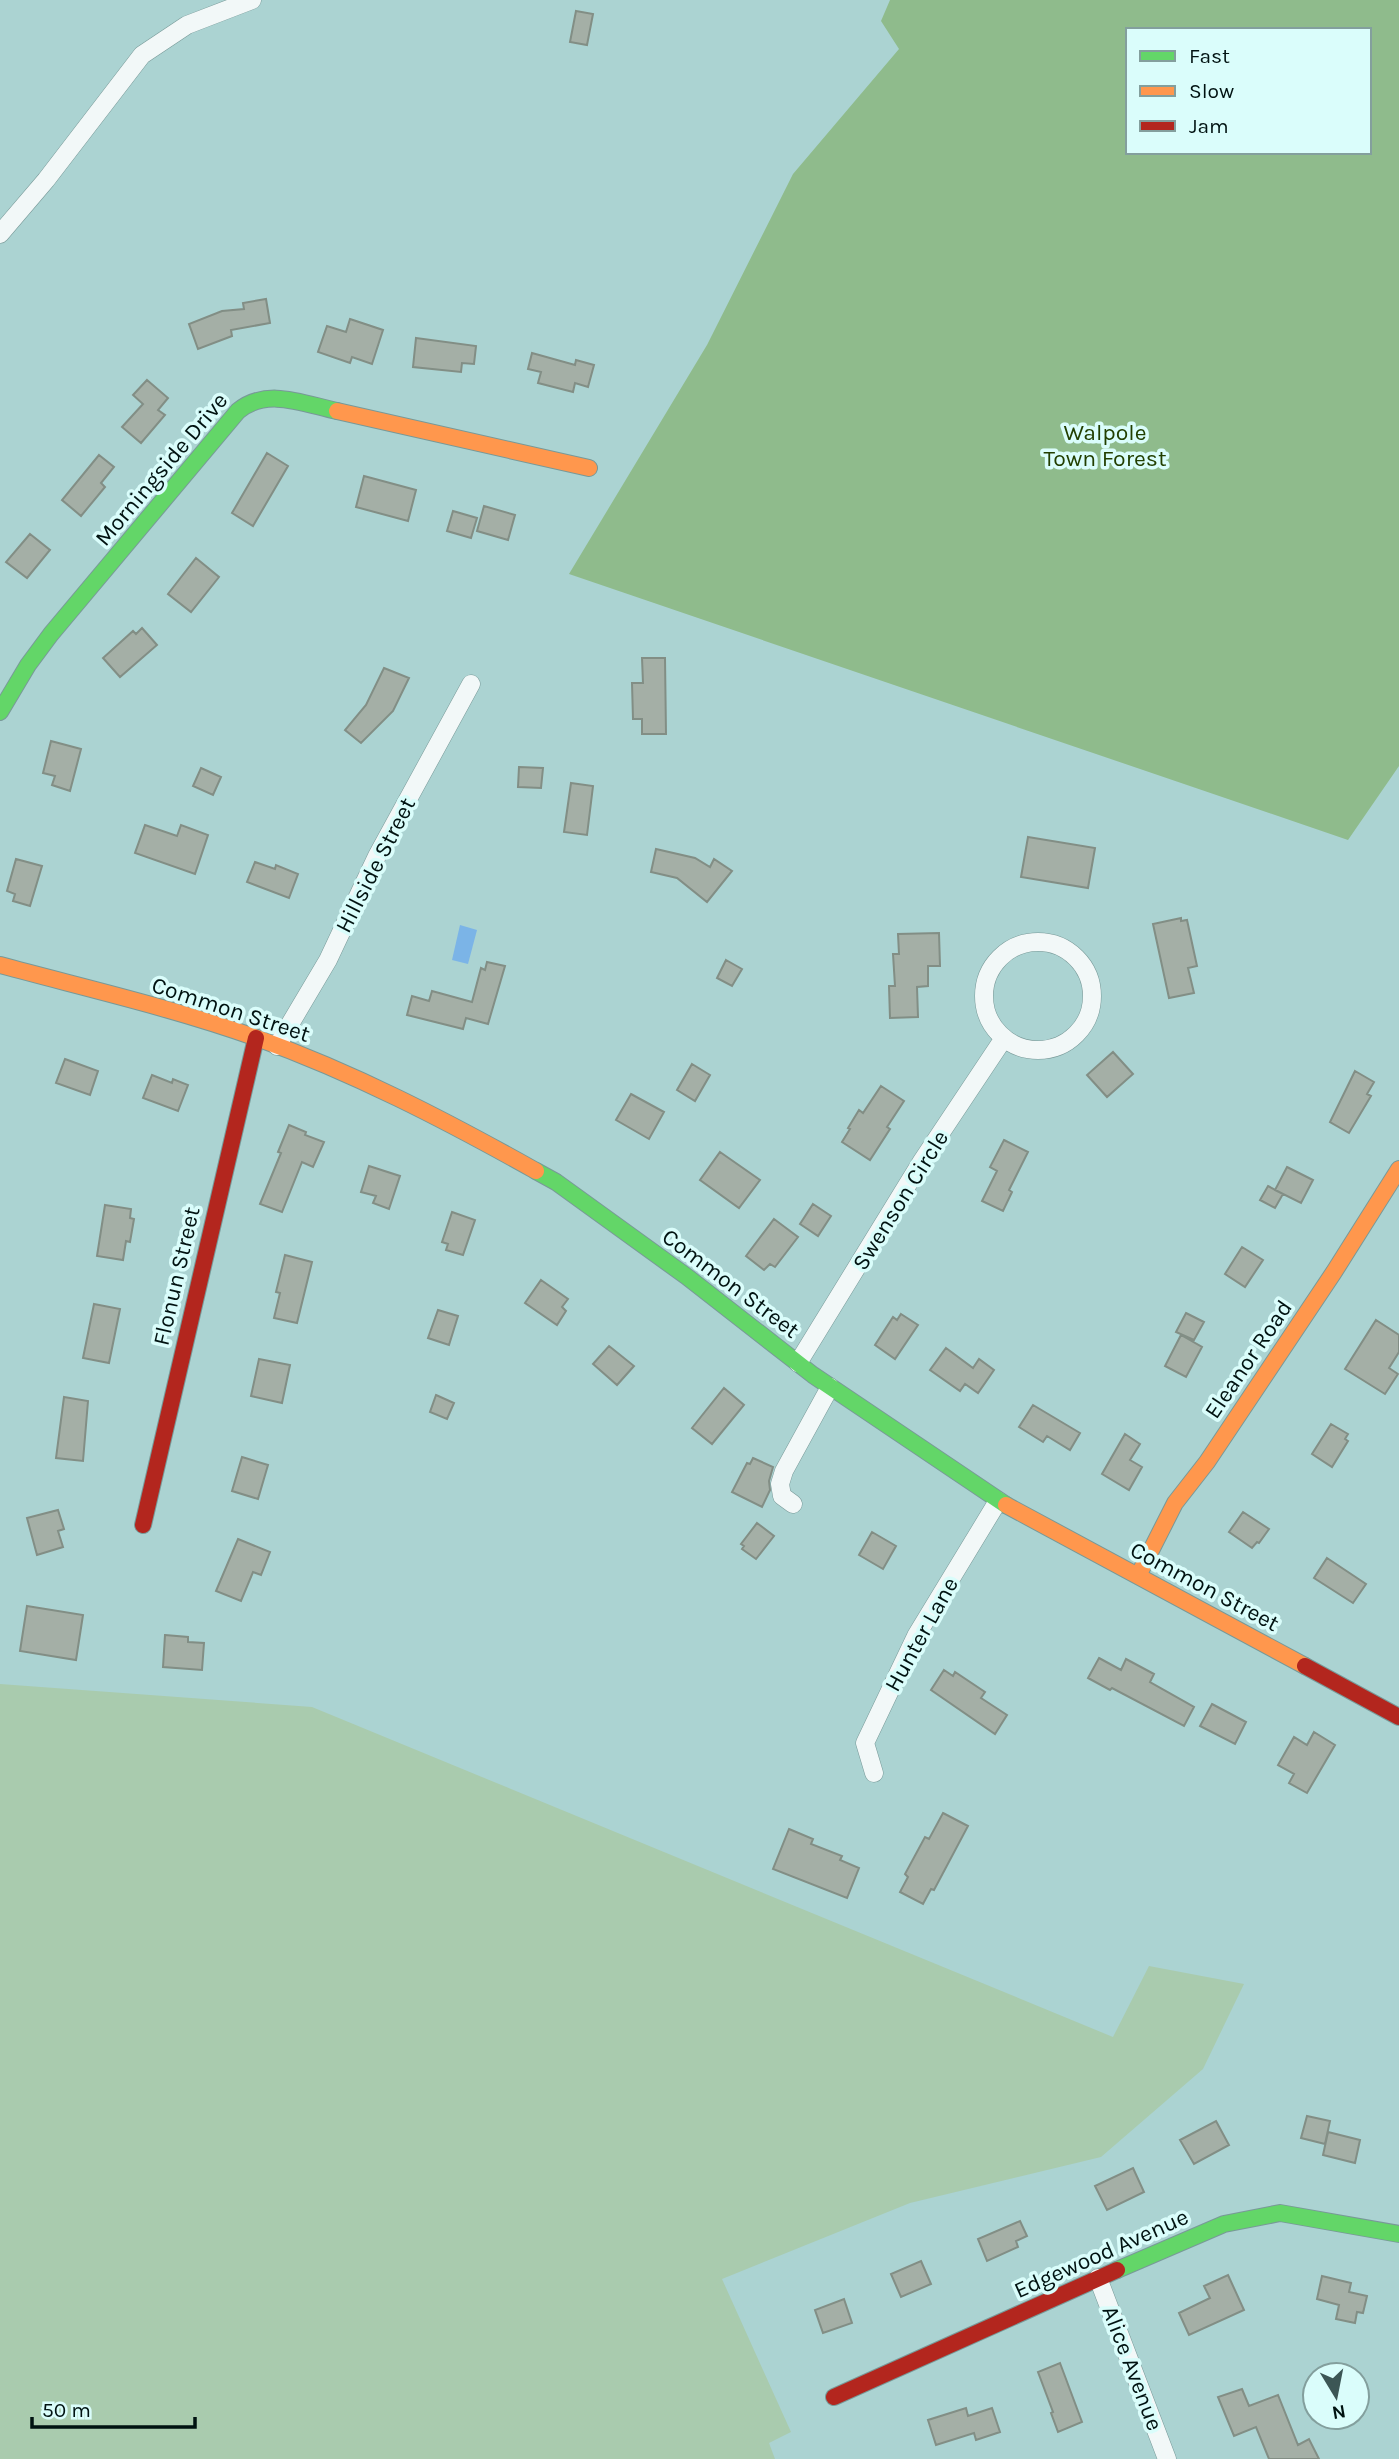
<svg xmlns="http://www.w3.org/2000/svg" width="1399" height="2459" font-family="Karla,sans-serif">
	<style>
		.green { fill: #a9cbae }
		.forest { fill: #8fbb8c; fill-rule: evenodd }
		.water { fill: #7bb4e7 }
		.building { fill: #a4afa6; stroke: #828e85; stroke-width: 2 }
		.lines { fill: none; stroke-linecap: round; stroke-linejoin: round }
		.street-casing { stroke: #789998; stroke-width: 19 }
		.fast-casing { stroke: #789998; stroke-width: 18 }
		.slow-casing { stroke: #789998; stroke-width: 18 }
		.jam-casing { stroke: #789998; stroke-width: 18 }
		.street { stroke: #f2f8f8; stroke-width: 18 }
		.fast { stroke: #63d668; stroke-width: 16 }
		.slow { stroke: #ff974d; stroke-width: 16 }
		.jam { stroke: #b3261e; stroke-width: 16 }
		.labels { text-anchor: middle; stroke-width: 7; stroke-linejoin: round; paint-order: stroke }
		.park-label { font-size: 23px; fill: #223f00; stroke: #dafdfb }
		.street-label { font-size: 23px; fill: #001211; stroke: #dafdfb }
	</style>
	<rect width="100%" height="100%" fill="#abd3d2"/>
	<path class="green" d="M0,1684L312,1707L1113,2037L1149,1966L1244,1984L1203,2069L1101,2157L910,2203L722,2279L791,2432L769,2443L775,2459H0Z"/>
	<path class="forest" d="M890,0H1399V766L1348,840L569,574L707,345L793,174L899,49L881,21ZM1128,30H1369V152H1128Z"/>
	<path class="water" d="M460,925L477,930L468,964L452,960Z"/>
	<path class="building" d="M576,11L593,14L587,45L570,42Z
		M266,299L270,323L231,330L232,336L198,349L189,324L222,311L244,309L243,303Z
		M350,319L383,330L372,364L352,357L350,363L318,352L327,326L346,332Z
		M416,338L476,346L474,364L462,363L461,372L413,367Z
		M532,353L575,365L576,360L594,365L588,387L575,383L573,392L538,383L541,372L528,369Z
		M147,380L168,398L158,410L165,415L141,443L122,427L143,404L133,395Z
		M267,453L288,466L253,526L232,513Z
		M99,455L114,467L101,483L105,487L81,516L62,500Z
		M364,476L416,490L408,521L356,507Z
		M484,506L515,515L508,540L477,531Z
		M453,511L477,518L471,538L447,531Z
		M30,534L50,550L27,578L6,562Z
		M196,558L219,577L191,612L168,594Z
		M142,628L157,645L120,677L103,658L133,631L136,634Z
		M642,658H665L666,734H642V719H633L632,683H643Z
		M384,668L409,678L393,711L361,743L345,730L366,705Z
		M51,741L81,749L70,791L52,785L55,776L43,773Z
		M519,767L543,768L541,788L518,787Z
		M201,768L221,777L213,795L193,786Z
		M571,783L593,786L587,835L564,832Z
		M145,825L177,836L181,825L208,835L195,874L135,853Z
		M1028,837L1095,848L1088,888L1021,877Z
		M656,849L695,858L710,867L714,859L732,871L707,902L677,878L651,872Z
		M16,859L42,866L30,906L13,901L15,894L7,891Z
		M255,862L275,869L276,865L298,874L289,898L247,882Z
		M1181,918V921L1187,920L1197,966L1188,968L1194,993L1169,998L1153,924Z
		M939,933L940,966H928V986L917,987L918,1017L890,1018L889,986H895L893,954H899L898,934Z
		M726,960L742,969L732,986L717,978Z
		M487,962L505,966L488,1024L466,1018L463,1029L407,1015L412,996L429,1001L432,991L472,1002L481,968L485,970Z
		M1113,1052L1133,1074L1107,1097L1087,1075Z
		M65,1059L98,1071L90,1095L56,1083Z
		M692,1064L710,1075L695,1101L677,1090Z
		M1355,1071L1374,1082L1367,1094L1371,1096L1349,1133L1330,1122Z
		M152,1075L172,1083L173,1079L188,1085L178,1111L143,1098Z
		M881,1086L904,1101L887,1127L890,1129L870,1160L842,1142L850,1129L848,1128L859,1110L863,1113Z
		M631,1094L664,1112L649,1139L616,1120Z
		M289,1125L306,1132L305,1135L324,1142L313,1167L302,1162L282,1212L260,1204L281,1153L278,1152Z
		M1004,1140L1028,1152L1009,1190L1012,1192L1003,1211L982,1201L997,1171L990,1167Z
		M720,1152L760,1180L739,1208L700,1180Z
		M369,1166L400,1176L389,1209L373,1203L376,1196L361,1192Z
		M1287,1167L1313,1180L1301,1203L1275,1190Z
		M1268,1186L1283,1194L1275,1208L1260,1200Z
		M813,1204L831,1216L818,1236L800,1224Z
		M105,1205L131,1209L130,1218L134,1219L130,1242L126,1241L123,1260L97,1256Z
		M452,1212L475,1220L463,1255L446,1250L448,1244L442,1242Z
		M774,1219L798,1237L775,1267L770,1264L764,1270L746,1256Z
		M1242,1247L1263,1260L1245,1287L1225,1274Z
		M285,1255L312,1262L297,1323L274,1318L280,1293L276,1292Z
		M541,1280L568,1299L562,1307L566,1311L557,1325L525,1303Z
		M94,1304L120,1309L109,1363L83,1358Z
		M438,1310L458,1316L449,1345L428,1338Z
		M1186,1313L1204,1322L1194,1340L1176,1332Z
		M901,1314L918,1325L895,1359L875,1345L893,1317L897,1320Z
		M1376,1320L1399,1335V1352L1389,1368L1398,1374L1385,1394L1345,1369Z
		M1181,1335L1202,1347L1186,1377L1165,1366Z
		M609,1346L634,1366L617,1385L593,1364Z
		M946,1348L973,1368L979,1359L994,1370L978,1393L965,1384L960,1391L930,1370Z
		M259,1359L290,1365L282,1403L251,1396Z
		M724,1388L744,1405L712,1444L692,1428Z
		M436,1395L454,1403L447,1419L430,1412Z
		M64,1397L88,1401L83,1461L56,1458Z
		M1033,1405L1080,1433L1070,1450L1047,1436L1043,1442L1019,1427Z
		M1331,1424L1348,1434L1345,1439L1348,1441L1332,1467L1312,1454Z
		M1125,1434L1140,1444L1130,1460L1142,1467L1129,1490L1102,1474Z
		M242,1457L268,1465L258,1499L232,1491Z
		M753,1458L773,1467L769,1481L770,1490L762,1507L732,1492L747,1463L750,1464Z
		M58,1510L64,1529L58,1531L63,1547L37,1555L27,1518Z
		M1243,1512L1269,1529L1259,1543L1257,1542L1252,1548L1229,1532Z
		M757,1523L774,1536L756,1559L742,1549L744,1546L741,1544Z
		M872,1532L896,1546L883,1569L859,1555Z
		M238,1539L270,1552L261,1575L253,1572L241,1601L216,1591Z
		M1327,1558L1366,1584L1353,1603L1314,1578Z
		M27,1606L83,1615L76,1660L20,1651Z
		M165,1635L188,1637V1642L204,1643L202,1670L163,1667Z
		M1099,1658L1121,1670L1126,1659L1154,1674L1150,1682L1194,1707L1184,1726L1112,1688L1110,1690L1088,1678Z
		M944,1670L953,1676L955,1672L985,1692L981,1698L1007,1715L995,1734L931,1690Z
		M1212,1704L1246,1722L1235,1744L1200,1726Z
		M1314,1732L1335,1745L1307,1793L1289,1783L1294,1774L1278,1765L1294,1737L1307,1745Z
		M943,1813L968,1826L934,1890L931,1889L923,1904L900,1892L908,1877L905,1874L925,1837L929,1839Z
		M789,1829L813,1839L811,1844L842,1856L840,1860L859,1868L847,1898L773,1869Z
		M1307,2116L1330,2121L1325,2144L1301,2138Z
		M1216,2121L1229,2145L1194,2164L1180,2140Z
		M1328,2132L1360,2140L1355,2163L1323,2155Z
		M1133,2168L1144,2192L1107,2210L1095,2186Z
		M1020,2221L1027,2236L1016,2241L1018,2247L987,2261L978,2239Z
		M921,2261L931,2284L901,2297L891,2274Z
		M1228,2275L1244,2310L1189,2335L1179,2313L1210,2298L1204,2286Z
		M1322,2276L1351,2283L1349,2292L1367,2296L1363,2313L1357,2312L1355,2323L1336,2319L1339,2305L1317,2299Z
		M844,2299L852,2323L823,2333L815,2310Z
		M1060,2363L1082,2422L1058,2432L1051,2413L1053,2412L1038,2372Z
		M1242,2389L1249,2406L1278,2395L1298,2445L1309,2439L1319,2459H1269L1256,2427L1234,2436L1218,2397Z
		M966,2408L968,2416L992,2408L1000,2432L976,2440L974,2433L936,2445L928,2420Z"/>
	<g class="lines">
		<defs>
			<path id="street" d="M0,234L46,180L142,55L187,25L252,0
				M984 996a54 54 0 1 1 108 0a54 54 0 1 1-108 0Z
				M277,1046L328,960L377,856L471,684
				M798,1363L922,1161L1004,1038
				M793,1504L782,1496L780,1484L784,1471L830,1387
				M874,1773L865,1743L916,1636L998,1501
				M1098,2278L1167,2459"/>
			<path id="fast" d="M0,712L28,665L51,634L238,411C267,387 304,404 337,411
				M536,1171L556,1182L686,1276L813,1375L1006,1505
				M1117,2270L1224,2224L1280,2213L1399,2234"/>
			<path id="slow" d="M337,411L589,468
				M0,965C85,988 173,1008 257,1038C354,1073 445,1120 536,1171
				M1006,1505L1305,1666
				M1138,1576L1175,1503L1207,1462L1334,1272L1399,1169"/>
			<path id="jam" d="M143,1525L256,1038
				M1305,1666L1399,1717
				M834,2397L1117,2270"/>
		</defs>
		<use href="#street" class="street-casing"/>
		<use href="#fast" class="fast-casing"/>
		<use href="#slow" class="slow-casing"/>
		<use href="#jam" class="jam-casing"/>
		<use href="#street" class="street"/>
		<use href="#fast" class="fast"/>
		<use href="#slow" class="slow"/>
		<use href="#jam" class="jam"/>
	</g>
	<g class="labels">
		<g class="park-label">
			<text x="1105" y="440">Walpole<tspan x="1105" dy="26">Town Forest</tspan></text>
		</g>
		<g class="street-label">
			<text transform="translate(161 469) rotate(-50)" y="8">Morningside Drive</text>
			<text transform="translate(375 865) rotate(-63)" y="8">Hillside Street</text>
			<text transform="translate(231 1009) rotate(18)" y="8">Common Street</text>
			<text transform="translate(900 1200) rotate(-58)" y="8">Swenson Circle</text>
			<text transform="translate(176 1276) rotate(-77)" y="8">Flonun Street</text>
			<text transform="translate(731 1283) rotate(37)" y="8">Common Street</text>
			<text transform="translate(1248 1359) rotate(-56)" y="8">Eleanor Road</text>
			<text transform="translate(1205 1586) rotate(28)" y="8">Common Street</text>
			<text transform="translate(921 1634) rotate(-61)" y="8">Hunter Lane</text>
			<text transform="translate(1101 2253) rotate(-24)" y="8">Edgewood Avenue</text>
			<text transform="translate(1133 2368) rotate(69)" y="8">Alice Avenue</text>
		</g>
	</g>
	<rect x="1126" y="28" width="245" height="126" fill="#dafdfb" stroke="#839f9d" stroke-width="2"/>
	<rect x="1140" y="51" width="35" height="10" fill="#63d668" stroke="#839f9d" stroke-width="2"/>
	<text x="1189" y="63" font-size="21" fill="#001211">Fast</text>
	<rect x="1140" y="86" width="35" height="10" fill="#ff974d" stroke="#839f9d" stroke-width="2"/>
	<text x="1189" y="98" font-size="21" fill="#001211">Slow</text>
	<rect x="1140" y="121" width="35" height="10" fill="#b3261e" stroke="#839f9d" stroke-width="2"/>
	<text x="1189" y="133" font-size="21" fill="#001211">Jam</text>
	<g transform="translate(1336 2396) rotate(170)"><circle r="33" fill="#dafdfb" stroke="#839f9d" stroke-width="2"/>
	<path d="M0-5L12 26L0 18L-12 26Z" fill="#3c5655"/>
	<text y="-10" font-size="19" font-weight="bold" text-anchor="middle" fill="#001211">N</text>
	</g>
	<path d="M32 2417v10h163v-10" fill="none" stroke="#001211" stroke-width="3.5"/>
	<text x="42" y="2417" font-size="21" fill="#001211" stroke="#dafdfb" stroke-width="5" paint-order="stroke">50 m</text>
</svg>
